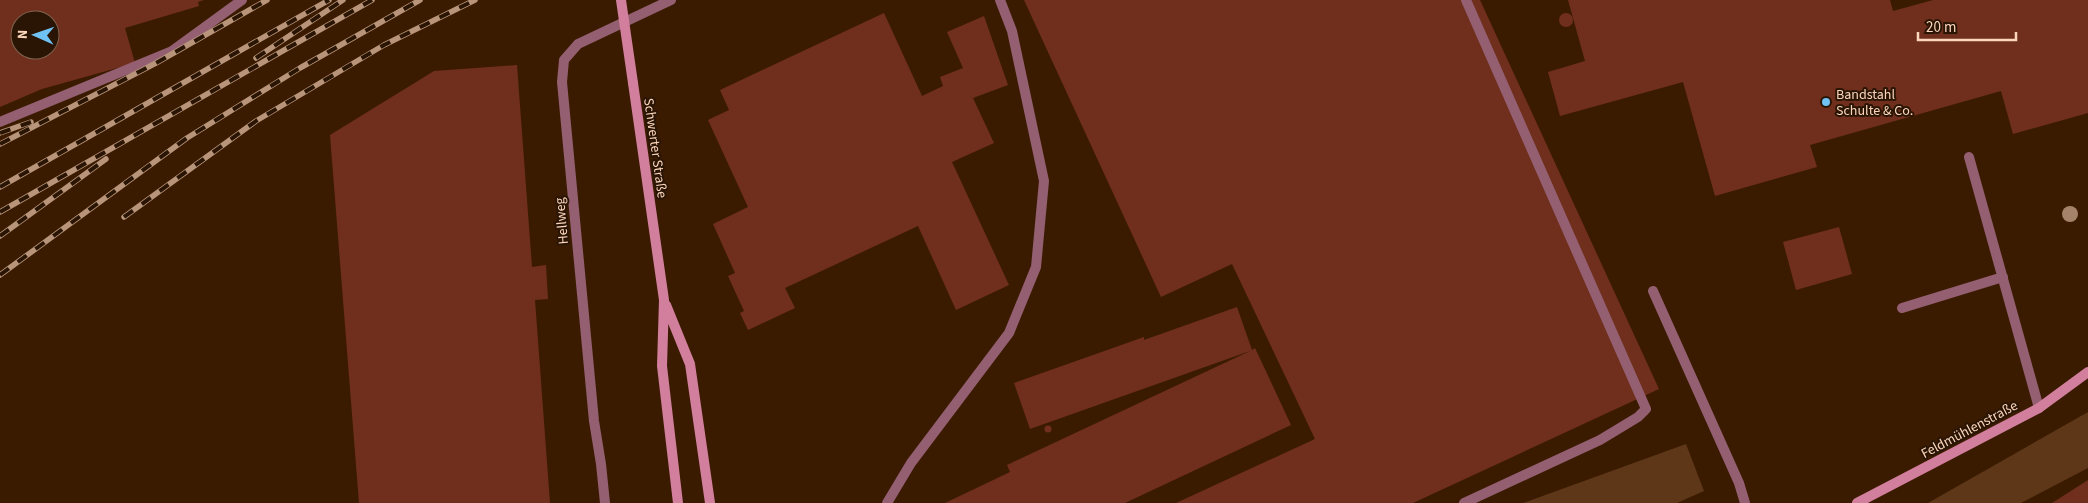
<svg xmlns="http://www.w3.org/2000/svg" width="2088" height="503" font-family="'Source Sans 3',sans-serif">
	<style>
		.green { fill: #5e3718 }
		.building { fill: #702f1c; fill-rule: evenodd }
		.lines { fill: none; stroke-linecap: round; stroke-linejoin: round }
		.lane { stroke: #935f71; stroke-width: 10 }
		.street { stroke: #935f71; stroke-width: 10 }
		.secondary { stroke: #d17f9d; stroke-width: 10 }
		.rail-casing { stroke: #b8957a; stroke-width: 5.5 }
		.rail { stroke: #2a1505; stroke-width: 4; stroke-dasharray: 11; stroke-linecap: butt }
		.secondary-bridge { stroke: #d17f9d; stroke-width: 10 }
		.tree { fill: #a5836a }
		.poi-dot { fill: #70c2f4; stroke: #2a1505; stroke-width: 2 }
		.labels { text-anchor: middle; stroke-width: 4; stroke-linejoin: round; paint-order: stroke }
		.poi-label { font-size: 14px; fill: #fbd6bc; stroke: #2a1505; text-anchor: start }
		.street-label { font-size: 14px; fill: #fbd6bc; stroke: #2a1505 }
	</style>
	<rect width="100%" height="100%" fill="#3b1b00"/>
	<path class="green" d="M2088,412V468L2021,503H1928Z
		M1686,444L1704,491L1677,503H1523Z"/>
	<path class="building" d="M0,0H204L198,2L199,6L125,28L135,63L42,89L0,107ZM20,20H50V50H20Z
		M1024,0H1480L1659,389L1413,503H1176L1315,439L1232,264L1161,297Z
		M1568,0H1890L1893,11L1933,0H2088V113L2013,134L2001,91L1810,145L1817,167L1715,196L1683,82L1560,116L1548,72L1585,61Z
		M884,13L922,96L943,86L940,77L963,68L947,32L984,16L1008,85L973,98L994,143L952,162L1009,285L956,310L918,226L785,288L795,308L748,330L740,313L744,311L728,276L735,273L713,224L748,207L708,120L729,110L720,90Z
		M1559 20a7 7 0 1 1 14 0a7 7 0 1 1-14 0Z
		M517,65L532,267L546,265L548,299L535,300L550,503H359L330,135L434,71Z
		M1839,227L1852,274L1796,290L1783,242Z
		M1237,307L1252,350L1255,348L1291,425L1125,503H945L1010,472L1007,465L1250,351L1030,429L1014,383L1144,337V340Z
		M1044.5 429a3.5 3.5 0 1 1 7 0a3.5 3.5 0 1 1-7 0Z
		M2088,480V503H2052Z"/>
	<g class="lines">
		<path class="lane" d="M0,122L172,51L242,0
			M1969,157L2039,408
			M1653,291L1739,483L1745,503
			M1902,308L2003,277
			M887,503L911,463L1009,333L1036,267L1044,181L1012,31L1000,0
			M1464,503L1600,440L1638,417L1646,409L1466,0"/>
		<path class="street" d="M605,503L601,464L594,421L562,82L564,60L578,44L671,0"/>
		<path class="secondary" d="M633,83L664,300L662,366L678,503
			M666,305L690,364L710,503
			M1857,503L2039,408L2088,372"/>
		<defs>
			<path id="rail" d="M256,58L343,0
				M0,133L31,122
				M0,144L156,63L267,0
				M0,187L329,0
				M0,212L372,0
				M124,217L256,121L384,45L475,0
				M0,236L106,159
				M0,275L187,138L300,68L420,0"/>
		</defs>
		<use href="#rail" class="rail-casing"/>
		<use href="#rail" class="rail"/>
		<path class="secondary-bridge" d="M621,0L633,83"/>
	</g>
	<circle class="tree" cx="2070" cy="214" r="8"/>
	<circle class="poi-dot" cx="1826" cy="102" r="5"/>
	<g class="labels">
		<g class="poi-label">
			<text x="1836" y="99">Bandstahl<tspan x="1836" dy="16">Schulte &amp; Co.</tspan></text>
		</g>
		<g class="street-label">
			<text transform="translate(656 148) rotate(82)" y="5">Schwerter Straße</text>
			<text transform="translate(561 221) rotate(-95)" y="5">Hellweg</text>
			<text transform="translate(1969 429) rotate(-28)" y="5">Feldmühlenstraße</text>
		</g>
	</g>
	<g transform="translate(35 35) rotate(272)"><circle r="24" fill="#2a1505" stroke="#7e624e"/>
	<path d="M0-4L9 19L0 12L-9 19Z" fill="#70c2f4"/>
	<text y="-8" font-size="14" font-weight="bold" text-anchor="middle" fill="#fbd6bc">N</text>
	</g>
	<path d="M1918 32v8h98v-8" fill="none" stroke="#fbd6bc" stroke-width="2.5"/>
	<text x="1926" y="32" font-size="15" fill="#fbd6bc" stroke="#2a1505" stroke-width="4" paint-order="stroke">20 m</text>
</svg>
